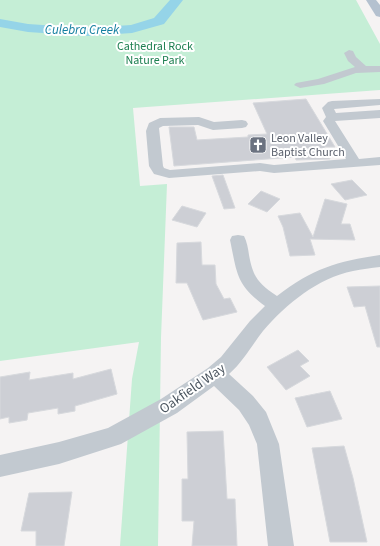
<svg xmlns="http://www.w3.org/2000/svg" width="380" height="546" font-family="'Source Sans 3',sans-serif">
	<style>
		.green { fill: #c5eed6 }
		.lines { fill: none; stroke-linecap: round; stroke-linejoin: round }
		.river { fill: #95d4e8; fill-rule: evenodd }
		.building { fill: #cdcfd5; stroke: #d7d9dd }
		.minor { fill: #c2c9d0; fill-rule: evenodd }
		.major { fill: #b4c1cf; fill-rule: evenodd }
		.labels { text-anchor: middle; stroke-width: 4; stroke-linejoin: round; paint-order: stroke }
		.far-park-label { font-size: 12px; fill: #1d7f51; stroke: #fff }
		.far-worship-label { font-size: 12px; fill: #5b616d; stroke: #fff; text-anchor: start }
		.far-water-label { font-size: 13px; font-style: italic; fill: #157fa1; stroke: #fff }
		.street-label { font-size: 14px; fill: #4b555f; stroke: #fff }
	</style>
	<rect width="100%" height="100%" fill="#f5f3f3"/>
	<path class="green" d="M0,0H356L380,44V90L133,108L140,186L167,184L161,338L158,546H120L132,379L139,342L0,361Z"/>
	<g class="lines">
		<path class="river" d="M170,0H183L164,24L132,33L87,36L28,32L0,27V19L28,24L87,28L131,25L154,18Z"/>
	</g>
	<path class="building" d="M306,99L335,147H324L330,159L296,160L295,157L174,166L169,127H194L197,140L248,137V135L267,134L253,103Z
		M223,175L235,208L224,209L212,176Z
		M352,180L367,195L345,200L331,184Z
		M261,191L280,199L267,212L248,204Z
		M325,199L347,204L341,224H350L355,240L310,239L315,255L290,256L283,227L278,216L300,213L313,237Z
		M182,206L206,213L197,227L172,220Z
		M201,242L202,265H215L216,284L224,299L230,298L237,312L203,320L187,283H176L177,243Z
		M380,286V347H377L365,306L354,307L347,287Z
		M298,350L309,361L300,366L310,376L286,390L267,367Z
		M111,369L117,394L75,406V411L58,414V408L28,413L27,420L9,423V417L0,419V377L30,372L29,380L73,373V379Z
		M330,391L342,419L307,427L295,398Z
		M223,431L227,499H235L237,546H192L194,521H182V479H188L187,432Z
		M344,446L353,478L367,542H330L312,448Z
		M72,492L64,546H36V531H21L29,493Z"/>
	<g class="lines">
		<path class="minor" d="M349,50L353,51L356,57L366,66H380V72L356,73L324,84L300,88L294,85L296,83L318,79L355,67L348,61L344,53Z
			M380,99V105L334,109L336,113L380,110V118L335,121L359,159L380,157V165L274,173L260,171L169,178L154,174L149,166L146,131L149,123L160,118L199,117L214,122L242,120L246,121L248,124L246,127L242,128L213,130L198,125L163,126L159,128L163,166L164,168L170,170L260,163L274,165L346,159L323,121L326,117L322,108L328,102L332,101Z
			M238,235L244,236C247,242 248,248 249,255C253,277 258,283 277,296C312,269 337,261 380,255V267C371,268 362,269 353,271C318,278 286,304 263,331C252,345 243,362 229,374L253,396L266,412L279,444L294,546H268L257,444L249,425L239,410L214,386L177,413L121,444L59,464L0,477V455L59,442L108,428L161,399L208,368L221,357L250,321L265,306C236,285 237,273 230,240L232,236Z"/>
		<path class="major" d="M366,0H376L380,5V17L376,16Z"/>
	</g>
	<defs>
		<symbol id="church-square" viewBox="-11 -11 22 22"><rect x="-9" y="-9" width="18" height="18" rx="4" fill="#6b7280" stroke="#fff"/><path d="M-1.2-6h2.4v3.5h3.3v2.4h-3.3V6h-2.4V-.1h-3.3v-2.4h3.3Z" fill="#fff"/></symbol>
	</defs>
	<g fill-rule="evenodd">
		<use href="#church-square" x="248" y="135" width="20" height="20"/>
	</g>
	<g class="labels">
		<g class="far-park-label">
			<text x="155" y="50">Cathedral Rock<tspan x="155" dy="14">Nature Park</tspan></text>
		</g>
		<g class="far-worship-label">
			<text x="271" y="142">Leon Valley<tspan x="271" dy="14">Baptist Church</tspan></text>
		</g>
		<g class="far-water-label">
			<text x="82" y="34">Culebra Creek</text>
		</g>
		<g class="street-label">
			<text transform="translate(192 388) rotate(-35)" y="5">Oakfield Way</text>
		</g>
	</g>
</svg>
